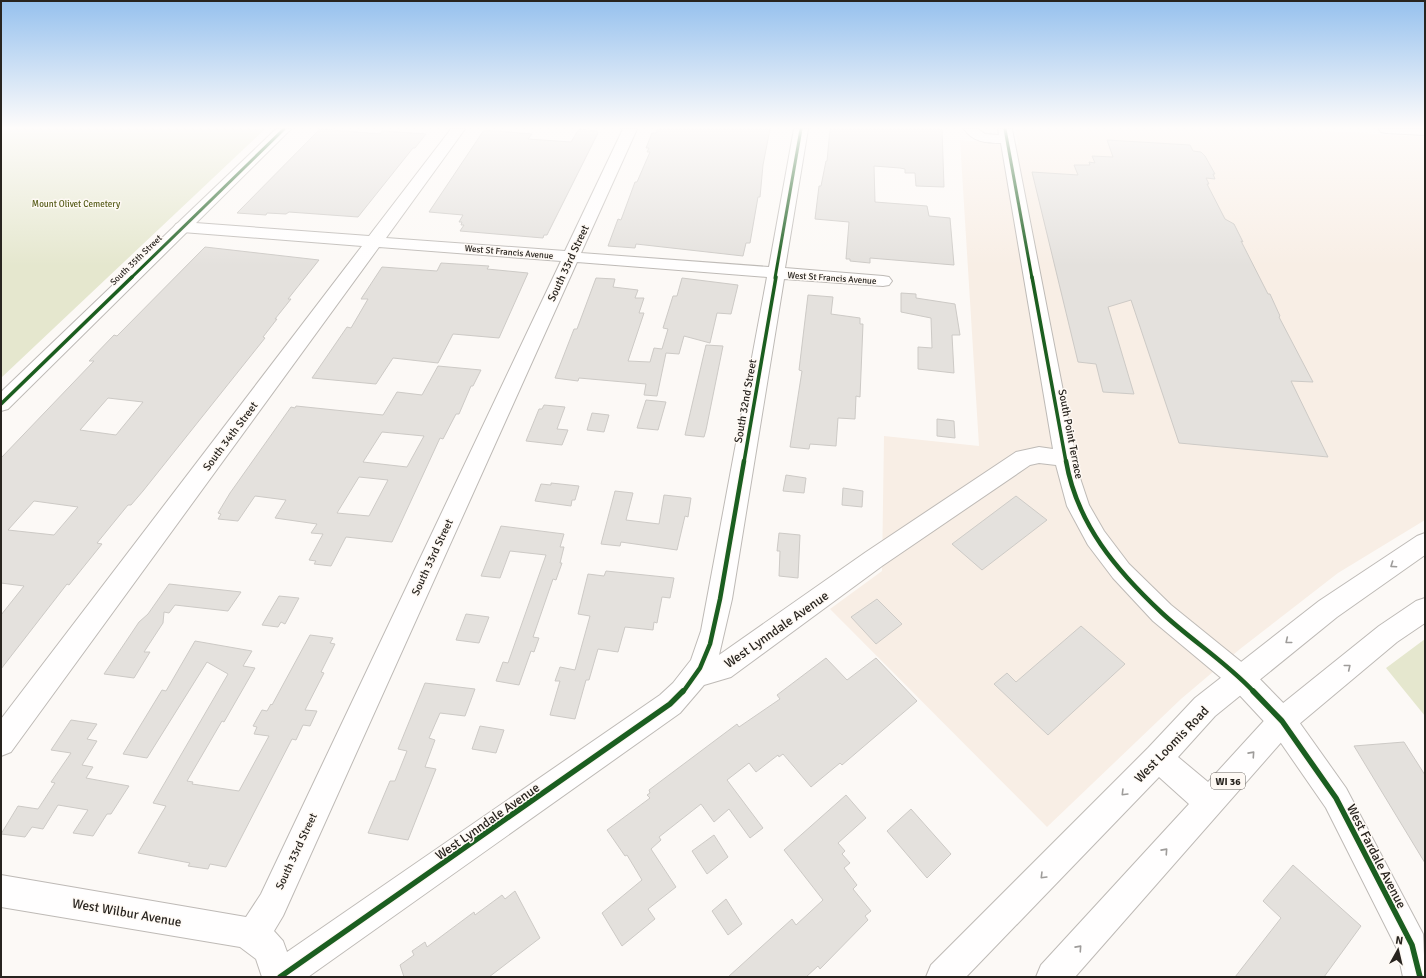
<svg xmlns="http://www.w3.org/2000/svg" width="1426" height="978" font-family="Signika,sans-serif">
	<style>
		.built { fill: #f8eee5 }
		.green { fill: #e5e7ce }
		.building { fill: #e4e1dd; stroke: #cdcac6; fill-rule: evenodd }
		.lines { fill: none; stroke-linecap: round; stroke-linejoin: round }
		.minor-casing { stroke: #bebab6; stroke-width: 2 }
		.major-casing { stroke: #bebab6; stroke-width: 2 }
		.minor { fill: #fffefe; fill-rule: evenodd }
		.major { fill: #fffefe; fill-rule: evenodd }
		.cycleway-far3-casing { stroke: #fef9f4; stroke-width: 4.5 }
		.cycleway-far2-casing { stroke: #fef9f4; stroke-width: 5.5 }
		.cycleway-far1-casing { stroke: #fef9f4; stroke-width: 7 }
		.cycleway-casing { stroke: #fef9f4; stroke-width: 8 }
		.cycleway-far3 { stroke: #1b5e20; stroke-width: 3 }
		.cycleway-far2 { stroke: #1b5e20; stroke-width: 3.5 }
		.cycleway-far1 { stroke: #1b5e20; stroke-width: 4.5 }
		.cycleway { stroke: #1b5e20; stroke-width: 5.5 }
		.oneway { stroke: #9e9c9a }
		.labels { text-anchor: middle; stroke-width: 3; stroke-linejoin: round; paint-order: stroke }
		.far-park-label { font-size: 9px; fill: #585d1a; stroke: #fef9f4 }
		.far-street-label { font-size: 9px; fill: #28241f; stroke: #fef9f4 }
		.shield { fill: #fef9f4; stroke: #68645f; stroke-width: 1 }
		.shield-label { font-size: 10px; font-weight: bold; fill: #28241f }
		.street-label { font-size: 11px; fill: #28241f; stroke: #fef9f4 }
		.near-street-label { font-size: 13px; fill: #28241f; stroke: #fef9f4 }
	</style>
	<rect width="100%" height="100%" fill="#fcf9f6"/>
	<path class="built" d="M1015,129H1294L1425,137V520L1338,573L1240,649L1181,699L1047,827L830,609L882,571L884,436L979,446L960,140L1018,144Z"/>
	<path class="green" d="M1,129H265L1,378Z
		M1425,639V716L1386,668Z"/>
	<path class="building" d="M320,129L380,134L382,131L426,134L415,148H413L358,217L289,212L286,214L267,213L266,215L237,213Z
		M579,129L597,131L598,133L547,235H544L543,238L460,231L464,225H461L462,222H459L463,215L429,212L484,130L532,134L528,139L571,142Z
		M658,129H770L763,165L760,197H758L750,243H746L743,256L636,244L635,248L608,246L618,219L621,220L635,182H637L650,152H647L649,148H646L652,133H656Z
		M830,129H942L944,187L916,186L915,173H905V169L900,168L874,166L875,202L927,206L929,216L950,218L954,265L870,258V263L850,261V259H846L849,222L815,219L819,186H821L826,161H827Z
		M1107,140L1190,145L1193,151L1201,152L1205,156L1215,174H1213L1215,179L1206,178L1209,184H1207L1225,219L1234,224L1243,242L1241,241L1268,294H1270L1280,316L1279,317L1313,382L1291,381L1328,457L1179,443L1131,300L1108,307L1134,394L1103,392L1096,364L1078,362L1032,172L1078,175L1074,165H1090L1089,162L1095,163L1092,156L1113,157Z
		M205,247L319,260L288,299H291L275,319H277L263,337L265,338L143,491L131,505H128L97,543L102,544L69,585L67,584L1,669V615L24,586L1,583V458L94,361H89L114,335L117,336ZM108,398L143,402L116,435L80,430ZM34,501L78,507L54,535L8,530Z
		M441,263L489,266L487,269L528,273L499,338L453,334L438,363L393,358L376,384L312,378L347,327L351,328L368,299H361L382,267L437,271Z
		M596,278L615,279L613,287L638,290L635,298H644L639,313H644L628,361L650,362L654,348L662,349L668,329L663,328L673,296H677L682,278L738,285L731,314L717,313L710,343L684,336L679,354L666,353L657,396L644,395L646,384L579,378L578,381L555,378L574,329H577Z
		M901,293L916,294V298L955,304L960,335H952L954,373L918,369V347L932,348L931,318L901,312Z
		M808,295L833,297L831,314L860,318V324H863L860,397L856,396L855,419L838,418L836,446L810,444L809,449L790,447L802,371L799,370Z
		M706,345L723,346L706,430L704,437L685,435Z
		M438,366L481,370L473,386H471L459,414H456L443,439L440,438L392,542L346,537L331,566L314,564L316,561L309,560L323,534L311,533L317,524L275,518L286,500L255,496L238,521L218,519L221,514L218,513L230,493L291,407L295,408L296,406L383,415L397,392L422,395ZM382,432L424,436L407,467L363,462ZM359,477L388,480L369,516L337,513Z
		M646,400L666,402L658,430L637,428Z
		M544,405L565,407L557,429L568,430L562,445L526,441L539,409H542Z
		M592,413L609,415L604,432L587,430Z
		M937,419L954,421L955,438L937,436Z
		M786,475L806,478L804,493L783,491Z
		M551,483L579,486L575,500H572L571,506L535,501L541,484L551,485Z
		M843,488L863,491L862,507L842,505Z
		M615,491L633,493L626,520L659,524L664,495L691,498L688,517L685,516L677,550L621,542L620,546L601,544Z
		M1016,496L1047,520L982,570L952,544Z
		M501,526L564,534L560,547H564L560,563H562L556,580L553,579L533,637L539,638L534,652L531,651L519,685L496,681L503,662L508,663L546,555L510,551L500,578L481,576Z
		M779,533L800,535L798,578L779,576L780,551H777Z
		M606,571L674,578L670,598L662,597L657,623L654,622L653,630L625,627L618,652L598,649L589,680H586L575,719L550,715L560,681H555L560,667L575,670L590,616L578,614L588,574L604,576Z
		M169,584L241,592L228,611L175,605L169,613L164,612L163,623L144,652H150L134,678L104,674L139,622L148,614Z
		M279,596L299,598L285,624L281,622L278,627L262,625Z
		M877,599L902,624L876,644L851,617Z
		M466,614L489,617L479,643L456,640Z
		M1081,626L1125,664L1048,735L994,684L1007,673L1016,682Z
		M310,635L333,638L330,643L335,644L321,672L324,673L305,710L317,711L310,726L303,725L296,740L292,739L226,867L210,864L208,869L188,866L190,863L138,853L166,806L153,803L228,674L207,662L147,758L123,754L162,690L166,691L195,641L252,651L243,666L255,668L224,722L222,721L187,781L193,782L192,784L239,791L269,736L254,734L257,727L253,726L262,710L267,711L271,704L272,705Z
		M826,658L847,680L876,658L917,701L842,765L840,763L811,787L783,754L779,757L778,755L756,772L749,763L727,780L763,828L750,838L729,809L714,822L701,804L659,837L661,840L651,849L676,887L648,909L655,919L622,946L602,913L642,880L627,855L625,856L607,830L650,798L647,795L650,793L649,790L737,724L739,727L780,699L777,695Z
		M425,683L475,689L465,716L440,713L429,738L435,740L425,767L436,769L408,840L368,833L390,781H395L407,751L398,749Z
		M71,720L97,724L87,739L97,741L82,765L93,767L86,778L129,786L111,814H107L93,836L73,833L88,810L58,805L43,829L32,827L25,837L1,834L18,806L38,809L55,783L51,782L71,753L51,750Z
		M480,726L504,730L496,753L472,749Z
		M1404,742L1425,775V863L1354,746Z
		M846,795L866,818L838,843L845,851L842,854L850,863L844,868L857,885L853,889L871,911L865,916L868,920L820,969L818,966L806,977H728L792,919L796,925L823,900L784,850Z
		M911,809L951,854L927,878L887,831Z
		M714,835L728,857L707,874L692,851Z
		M1293,865L1361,926L1324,977H1235L1281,918L1263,901Z
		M515,891L540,938L489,977H404L400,965L414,955L412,951L425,942L427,947L474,912L475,915L502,895L505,899Z
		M726,899L742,924L728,935L712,911Z"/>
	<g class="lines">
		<defs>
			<path id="minor" d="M451,129H465L386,238L565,251L623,129H637L581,253L769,267L794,129H808L785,268L883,276L889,277L892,281L889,285L883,286L784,279L732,599L719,655L866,552L1016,452L1039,447L1053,449L1001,143C986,143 973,142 964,129H978L985,134L999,135L998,129H1012L1080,478L1089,505L1104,531L1129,564L1171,605L1250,669L1292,712L1346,788L1423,934L1425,977H1403L1397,949L1326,808L1272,730L1232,687L1153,621L1113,578L1088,545L1067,506L1056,465L1039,463L1030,465L882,566L731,677L704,685L680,713L308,977H262L256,959L240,947L1,907V875L246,917L261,894L561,261L379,247L11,752L1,756V719L362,246L182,232L176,230L174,227L176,224L182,222L369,236ZM577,262L767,277L701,631L691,660L673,683L660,695L287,952L283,941L274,931L283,916Z
				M1379,129H1425V135L1386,133L1381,132Z"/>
			<path id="major" d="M276,129H291L8,409L1,411V392Z
				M1425,533V555L1337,617L1215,716L1178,757L1208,782L1272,712L1379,626L1416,601L1425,598V623L1397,642L1292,730L1075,977H1036L1041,965L1189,804L1159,777L966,977H926L931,965L1148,748L1195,698L1319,601L1417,536Z"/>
		</defs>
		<use href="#minor" class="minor-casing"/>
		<use href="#major" class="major-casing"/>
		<use href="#minor" class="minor"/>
		<use href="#major" class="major"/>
		<defs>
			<path id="cycleway-far3" d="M1005,129L1032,278
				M131,278L284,129
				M775,278L801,129"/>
			<path id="cycleway-far2" d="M1032,277L1066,462
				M1,404L132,277
				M744,462L776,277"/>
			<path id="cycleway-far1" d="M1066,461C1077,524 1116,570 1162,613C1191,640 1226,662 1254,692
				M683,692L700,668L710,644L720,599L744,461"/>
			<path id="cycleway" d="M1253,691L1282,721L1336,798L1412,945L1420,977
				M280,977L670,704L683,691"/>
		</defs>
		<use href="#cycleway-far3" class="cycleway-far3-casing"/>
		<use href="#cycleway-far2" class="cycleway-far2-casing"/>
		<use href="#cycleway-far1" class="cycleway-far1-casing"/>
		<use href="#cycleway" class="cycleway-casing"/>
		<use href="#cycleway-far3" class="cycleway-far3"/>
		<use href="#cycleway-far2" class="cycleway-far2"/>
		<use href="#cycleway-far1" class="cycleway-far1"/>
		<use href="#cycleway" class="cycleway"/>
	</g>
	<defs><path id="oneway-chevron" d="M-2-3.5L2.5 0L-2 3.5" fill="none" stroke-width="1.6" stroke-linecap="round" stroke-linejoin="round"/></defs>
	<g class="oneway">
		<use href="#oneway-chevron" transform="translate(1393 565) rotate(146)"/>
		<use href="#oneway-chevron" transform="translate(1288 641) rotate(141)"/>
		<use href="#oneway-chevron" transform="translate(1348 667) rotate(-39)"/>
		<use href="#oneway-chevron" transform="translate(1252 754) rotate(-48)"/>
		<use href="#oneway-chevron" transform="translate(1124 793) rotate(135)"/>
		<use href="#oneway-chevron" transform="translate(1165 851) rotate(-48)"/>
		<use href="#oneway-chevron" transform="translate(1043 876) rotate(135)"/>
		<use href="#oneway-chevron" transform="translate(1079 948) rotate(-48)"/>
	</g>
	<linearGradient id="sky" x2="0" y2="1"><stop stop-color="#96c1ee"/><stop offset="0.48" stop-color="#fefcfb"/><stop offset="1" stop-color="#fefcfb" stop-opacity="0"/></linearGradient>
	<rect width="1426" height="266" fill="url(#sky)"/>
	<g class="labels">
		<g class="far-park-label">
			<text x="76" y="207">Mount Olivet Cemetery</text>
		</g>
		<g class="far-street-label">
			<text transform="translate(509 252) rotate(5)" y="3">West St Francis Avenue</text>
			<text transform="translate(136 260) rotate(-44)" y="3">South 35th Street</text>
			<text transform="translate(832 278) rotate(4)" y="3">West St Francis Avenue</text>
		</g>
		<rect class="shield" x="1211" y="773" width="34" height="16" rx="3"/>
		<g class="shield-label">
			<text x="1228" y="785">WI 36</text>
		</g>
		<g class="street-label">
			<text transform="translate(568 263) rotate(-65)" y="4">South 33rd Street</text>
			<text transform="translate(745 401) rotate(-80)" y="4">South 32nd Street</text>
			<text transform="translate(1071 434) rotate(79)" y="4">South Point Terrace</text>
			<text transform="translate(230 436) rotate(-53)" y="4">South 34th Street</text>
			<text transform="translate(432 557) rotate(-65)" y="4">South 33rd Street</text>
			<text transform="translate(296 851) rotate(-65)" y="4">South 33rd Street</text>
		</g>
		<g class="near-street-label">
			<text transform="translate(776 629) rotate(-35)" y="5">West Lynndale Avenue</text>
			<text transform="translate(1171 744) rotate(-46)" y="5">West Loomis Road</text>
			<text transform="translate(487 821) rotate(-35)" y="5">West Lynndale Avenue</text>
			<text transform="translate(1377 856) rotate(63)" y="5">West Fardale Avenue</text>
			<text transform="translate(127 912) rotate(10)" y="5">West Wilbur Avenue</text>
		</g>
	</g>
	<rect width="1426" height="978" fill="none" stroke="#28241f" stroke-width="4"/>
	<g transform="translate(1398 950) rotate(8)" stroke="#fef9f4" stroke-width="3" paint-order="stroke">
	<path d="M0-3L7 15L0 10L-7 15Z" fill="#28241f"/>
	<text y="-6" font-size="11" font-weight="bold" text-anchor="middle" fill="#28241f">N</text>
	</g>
</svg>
